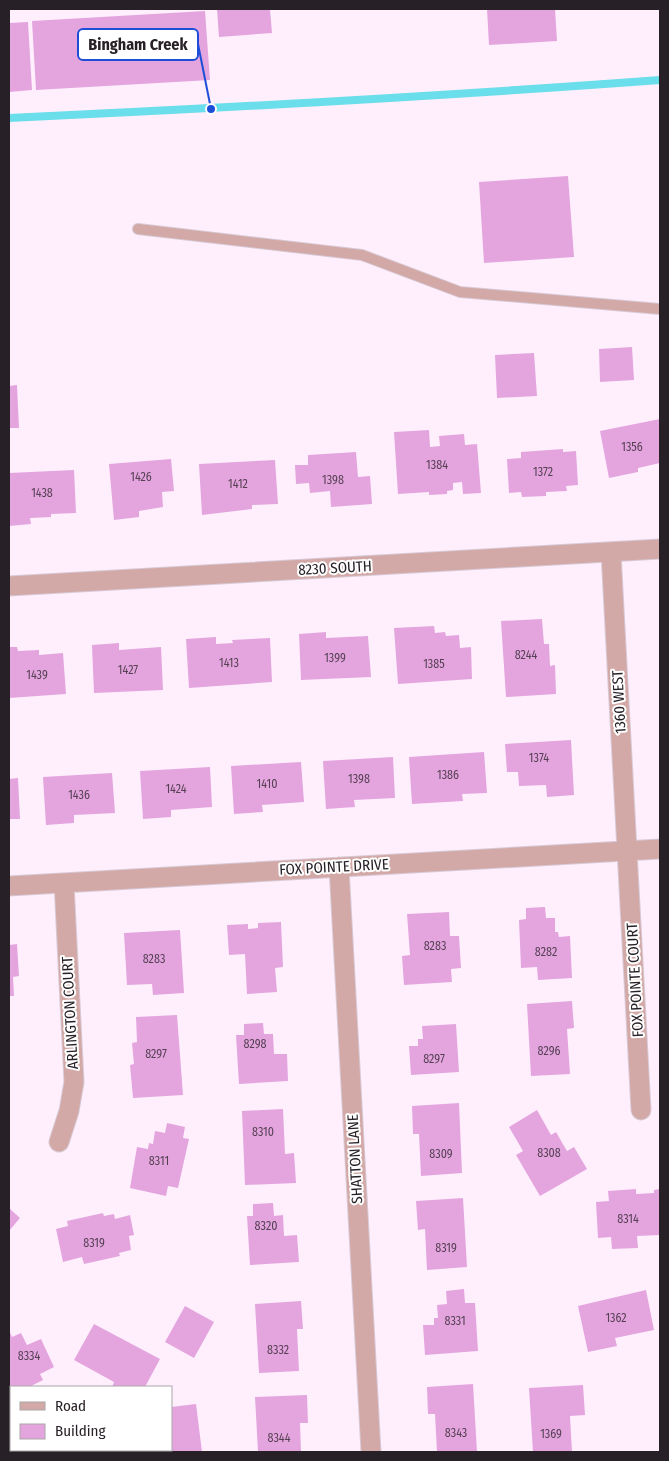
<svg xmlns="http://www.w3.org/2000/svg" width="669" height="1461" font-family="'Fira Sans Condensed',sans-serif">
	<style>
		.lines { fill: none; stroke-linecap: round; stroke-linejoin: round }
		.stream { stroke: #6adeea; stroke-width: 8 }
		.building { fill: #e4a5df }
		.service-casing { stroke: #d8cad6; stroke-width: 12 }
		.minor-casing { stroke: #d8cad6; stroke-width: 21 }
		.service { stroke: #d2a9a6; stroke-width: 10 }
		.minor { stroke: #d2a9a6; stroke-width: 19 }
		.labels { text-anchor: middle; stroke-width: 4; stroke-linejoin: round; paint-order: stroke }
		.number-label { font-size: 12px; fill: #564154 }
		.street-label { font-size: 15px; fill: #272026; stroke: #fff }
		.leader { fill: none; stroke: #1d4ed8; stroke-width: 2 }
		.callout-dot { fill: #1d4ed8; stroke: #fff; stroke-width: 2 }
		.callout { fill: #fff; stroke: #1d4ed8; stroke-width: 2 }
		.callout-label { font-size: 16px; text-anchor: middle; font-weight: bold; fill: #272026 }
	</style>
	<rect width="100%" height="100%" fill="#ffeffd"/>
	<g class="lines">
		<path class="stream" d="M9,118C226,108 443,96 660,80"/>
	</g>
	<path class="building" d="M217,9H270L272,33L219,37Z
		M487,9H555L557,41L489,45Z
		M205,11L210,80L36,90L32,21Z
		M28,22L32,90L9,92V23Z
		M568,176L574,257L484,263L479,182Z
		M632,347L634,380L600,382L599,349Z
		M534,353L537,396L497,398L495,355Z
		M17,385L19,428H9V386Z
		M660,419V463L638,468V472L609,478L600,431Z
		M429,430L430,447L440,446L439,436L464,434L465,445L477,444L481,493L463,494L462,482L453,483V490L447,491V494L429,495V492L398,494L394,432Z
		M563,449V452L576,451L578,485L566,486L567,491L546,492V496L522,497L521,492L509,493L507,459L521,458V452Z
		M356,452L358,477L370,476L372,504L331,507L330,491L310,493L309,483L296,484L295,465H308V455Z
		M171,459L174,491L162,492L163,507L139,511V517L114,520L109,464Z
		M275,460L278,504L252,505V509L202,515L199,464Z
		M74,470L76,513L51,514V517L30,518L31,524L9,526V473Z
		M542,619L544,644H549L550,666L555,665L556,694L506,697L501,621Z
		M434,626L435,633L445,632L446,636L459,635L460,648L471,647L472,679L398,684L394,628Z
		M326,632V638L368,636L371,677L301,680L299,634Z
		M216,637V644L233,643L232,640L270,638L272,682L189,688L186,639Z
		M119,643V650L161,647L163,690L94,693L92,645Z
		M9,647H17L18,651L39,650V655L63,653L66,694L9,698Z
		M571,740L574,795L547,797L546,785L519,786L518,772H507L505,744Z
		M484,752L487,793L462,794L463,801L412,804L409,757Z
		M393,757L395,798L354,800L355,807L326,809L323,761Z
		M301,762L304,802L262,805L263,812L234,814L231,766Z
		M210,767L212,807L171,810V817L143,819L140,771Z
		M112,773L115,813L74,815V823L46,825L43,777Z
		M18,778L20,819H9V779Z
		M545,907L546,918H555V932H558L559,937L570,936L572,978L538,980L537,967L521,968L519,920L526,919V908Z
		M449,912L450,936H459L461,968L451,969L452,982L404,985L402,956L410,955L407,914Z
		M281,922L283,967L275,968L277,992L247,994L245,954L229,955L227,925L248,924V929L258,928V923Z
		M180,930L184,993L153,995L152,984L127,985L124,933Z
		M17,944L19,976L13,977L14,996H9V945Z
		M572,1001L574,1028L567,1029L570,1074L531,1076L527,1004Z
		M177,1015L183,1095L133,1098L130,1065L134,1064L132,1043L137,1042L136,1017Z
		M263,1023L264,1034H273L274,1054H287L288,1081L239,1084L236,1035H244V1024Z
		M456,1024L459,1072L411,1075L409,1046H418V1039H423L422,1026Z
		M459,1103L462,1173L421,1176L419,1134H413L412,1106Z
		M283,1109L285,1154L294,1153L296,1183L245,1185L242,1111Z
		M537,1110L551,1135L556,1132L567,1151L574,1147L587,1169L540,1196L516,1155L523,1151L509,1127Z
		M167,1123L185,1127L183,1138L189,1139L178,1188L168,1186L166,1196L130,1188L137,1147L148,1149L149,1143L153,1144L155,1131L165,1133Z
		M636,1189V1194L654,1193V1190L660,1189V1235L637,1236L638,1248L612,1249L611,1237L598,1238L596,1202L609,1201L608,1191Z
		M463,1198L467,1267L427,1270L425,1229L418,1230L416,1201Z
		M273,1203L274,1216L283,1215L284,1236L297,1235L299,1262L250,1265L247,1216H253V1204Z
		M9,1208L20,1218L9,1231Z
		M103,1213L104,1216L114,1214L115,1219L130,1215L134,1235L129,1236L131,1250L119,1253L120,1256L84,1264L82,1257L63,1262L56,1229L68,1226L67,1221Z
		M464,1289L465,1303H475L478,1351L425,1355L423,1325H434V1318H438L437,1305L447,1304L446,1291Z
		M646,1290L654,1330L615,1338L617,1346L588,1352L578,1306Z
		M301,1301L303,1329H297L299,1371L259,1373L255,1304Z
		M185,1306L214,1322L194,1358L165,1342Z
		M94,1324L160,1359L145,1387H112L114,1382L74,1360Z
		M9,1330L12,1337L21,1333L27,1345L41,1339L54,1367L40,1374L43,1380L29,1387H11V1398L9,1393Z
		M473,1384L477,1452H437L435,1414H428L427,1387Z
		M583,1385L585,1415L570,1416L572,1452H533L529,1388Z
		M307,1395L308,1423H300L301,1452H258L255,1397Z
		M196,1404L202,1452H159L158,1450H171V1407Z"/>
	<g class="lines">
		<defs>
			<path id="service" d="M138,229L362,255L460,292L660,309"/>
			<path id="minor" d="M611,553L641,1110
				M9,586L660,549
				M339,867L371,1452
				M9,886L660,849
				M59,1142L69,1111L74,1082L64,883"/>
		</defs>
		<use href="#service" class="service-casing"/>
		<use href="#minor" class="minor-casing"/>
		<use href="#service" class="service"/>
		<use href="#minor" class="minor"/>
	</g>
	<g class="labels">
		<g class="number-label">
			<text x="632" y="451">1356</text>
			<text x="437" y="469">1384</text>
			<text x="543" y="476">1372</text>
			<text x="141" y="481">1426</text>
			<text x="333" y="484">1398</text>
			<text x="238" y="488">1412</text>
			<text x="42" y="497">1438</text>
			<text x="526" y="659">8244</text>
			<text x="335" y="662">1399</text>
			<text x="229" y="667">1413</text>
			<text x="434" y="668">1385</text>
			<text x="128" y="674">1427</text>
			<text x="37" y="679">1439</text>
			<text x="539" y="762">1374</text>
			<text x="448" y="779">1386</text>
			<text x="359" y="783">1398</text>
			<text x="267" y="788">1410</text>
			<text x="176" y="793">1424</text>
			<text x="79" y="799">1436</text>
			<text x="435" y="950">8283</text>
			<text x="546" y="956">8282</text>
			<text x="154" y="963">8283</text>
			<text x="255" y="1048">8298</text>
			<text x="549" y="1055">8296</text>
			<text x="156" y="1058">8297</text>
			<text x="434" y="1063">8297</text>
			<text x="263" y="1136">8310</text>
			<text x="549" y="1157">8308</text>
			<text x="441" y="1158">8309</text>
			<text x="159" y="1165">8311</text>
			<text x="628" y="1223">8314</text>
			<text x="266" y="1230">8320</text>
			<text x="94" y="1247">8319</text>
			<text x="446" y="1252">8319</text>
			<text x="616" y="1322">1362</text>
			<text x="455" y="1325">8331</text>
			<text x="278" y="1354">8332</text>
			<text x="29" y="1360">8334</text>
			<text x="456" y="1437">8343</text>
			<text x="551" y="1438">1369</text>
			<text x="279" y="1442">8344</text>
		</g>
		<g class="street-label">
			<text transform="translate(335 568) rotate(-3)" y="5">8230 SOUTH</text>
			<text transform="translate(619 702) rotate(-93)" y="5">1360 WEST</text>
			<text transform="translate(334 867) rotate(-3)" y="5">FOX POINTE DRIVE</text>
			<text transform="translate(635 980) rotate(-93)" y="5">FOX POINTE COURT</text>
			<text transform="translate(70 1013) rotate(-93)" y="5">ARLINGTON COURT</text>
			<text transform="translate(355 1159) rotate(-93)" y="5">SHATTON LANE</text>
		</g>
	</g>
	<path class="leader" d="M211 109L198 44"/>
	<circle class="callout-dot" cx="211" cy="109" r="5"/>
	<rect class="callout" x="78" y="29" width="120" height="31" rx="5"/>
	<g class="callout-label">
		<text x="138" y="50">Bingham Creek</text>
	</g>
	<rect width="669" height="1461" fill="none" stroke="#272026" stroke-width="20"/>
	<rect x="10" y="1386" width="162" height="65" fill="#ffffff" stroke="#a9a6a8"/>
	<rect x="20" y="1402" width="25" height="8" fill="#d2a9a6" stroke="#a9a6a8"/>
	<text x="55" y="1411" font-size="15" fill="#272026">Road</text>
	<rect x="20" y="1424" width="25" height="15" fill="#e4a5df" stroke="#a9a6a8"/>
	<text x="55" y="1436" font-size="15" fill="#272026">Building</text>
</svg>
